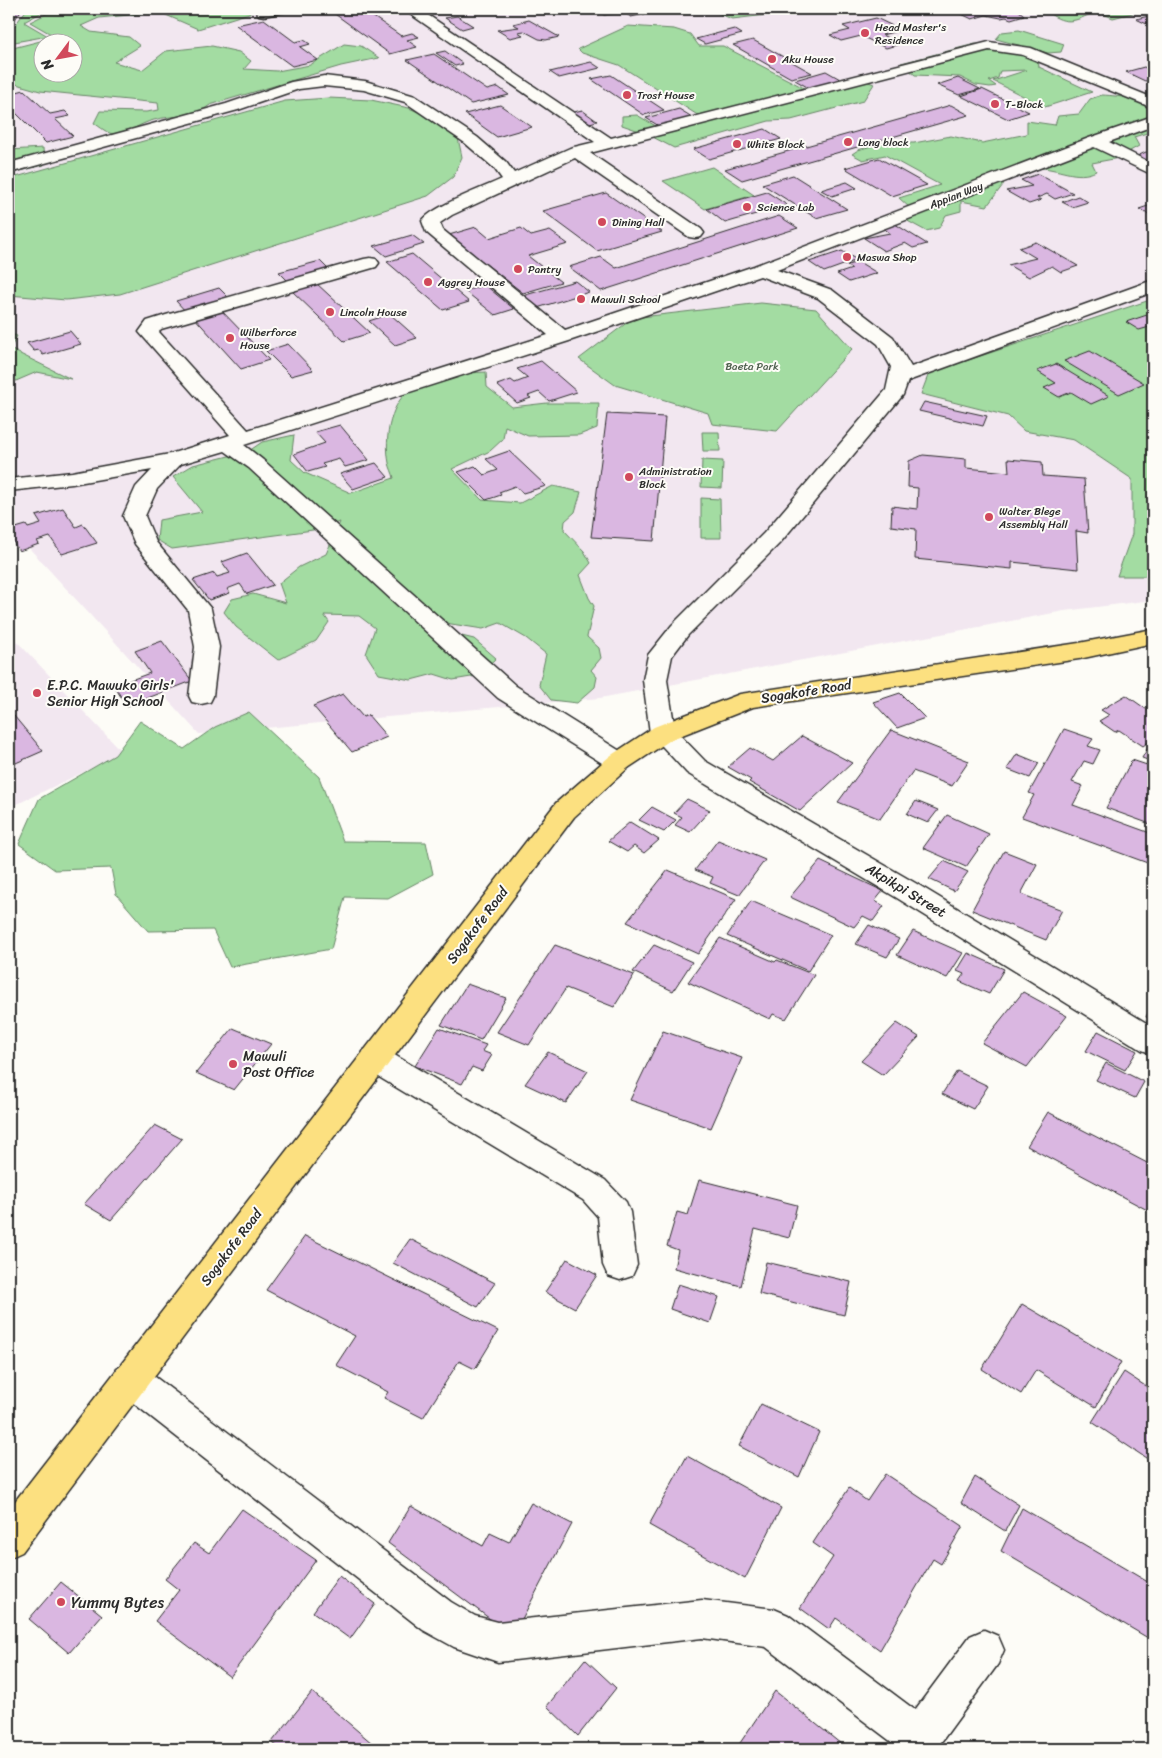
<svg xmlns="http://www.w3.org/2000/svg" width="1162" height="1758" font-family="Sriracha,sans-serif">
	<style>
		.built { fill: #f2e7f0; fill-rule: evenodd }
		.green { fill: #a3dca2; stroke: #678466; fill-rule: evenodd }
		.building { fill: #dab7e1; stroke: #2b2b2b }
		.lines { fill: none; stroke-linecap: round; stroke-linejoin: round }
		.minor-casing { stroke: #2b2b2b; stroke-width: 3 }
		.major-casing { stroke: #2b2b2b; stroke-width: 3 }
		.minor { fill: #fdfcf7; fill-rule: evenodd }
		.major { fill: #fce080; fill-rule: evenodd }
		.poi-dot { fill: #d1495b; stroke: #fdfcf7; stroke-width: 2 }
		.labels { text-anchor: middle; stroke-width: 4; stroke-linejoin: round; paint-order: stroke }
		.far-poi-label { font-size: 11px; fill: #2b2b2b; stroke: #fdfcf7; text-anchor: start }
		.far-street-label { font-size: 11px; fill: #2b2b2b; stroke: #fdfcf7 }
		.far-park-label { font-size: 11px; fill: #4f604f; stroke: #fdfcf7 }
		.poi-label { font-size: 14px; fill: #2b2b2b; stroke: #fdfcf7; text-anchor: start }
		.street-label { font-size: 14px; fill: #2b2b2b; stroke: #fdfcf7 }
		.near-poi-label { font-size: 16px; fill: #2b2b2b; stroke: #fdfcf7; text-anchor: start }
	</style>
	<rect width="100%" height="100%" fill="#fdfcf7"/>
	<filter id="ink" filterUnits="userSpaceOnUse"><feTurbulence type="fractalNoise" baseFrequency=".02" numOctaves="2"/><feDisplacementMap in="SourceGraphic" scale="10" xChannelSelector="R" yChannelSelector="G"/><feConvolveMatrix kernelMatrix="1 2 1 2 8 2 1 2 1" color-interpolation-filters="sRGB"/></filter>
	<g filter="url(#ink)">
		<path class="built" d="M9,9H1153V600L1064,611L600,698L199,734L9,526ZM42,42H72V72H42Z
			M9,633L123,753L9,808Z"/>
		<path class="green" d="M27,9H48L24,22L48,36L9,43V33Z
			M56,9H262L198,29L159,12L99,18L81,26L91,32L129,37L140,46L114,62L142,70L166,51L212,46L239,52L251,61L244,69L277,71L310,65L344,44L361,46L379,58L341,66L210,105C190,120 175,114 154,120C140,123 129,134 114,134C108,134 100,127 94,123L100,111L146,112L159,110L158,103L40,91L9,82V49L56,37L30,22ZM42,42H72V72H42Z
			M708,9H799L784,13L732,19Z
			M1043,9H1148L1113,18L1096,11C1073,23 1065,26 1043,9Z
			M628,26L674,29L690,34L699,46H723L808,90L855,77L874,84L863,101L791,120L769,121L674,148L645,133L622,125V116L637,115L659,128L699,116L619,65L582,53L578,49Z
			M1019,30L1064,44L1061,52L1048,53L996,39L1002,32Z
			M975,44L1000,45L1038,59L1039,67L1092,92L1045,107L993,81L1027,70L1000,71L998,78L989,81L996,86L990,87L976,85L960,77L915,75L901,63Z
			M1102,95C1121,96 1142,98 1153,115L1147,119L1150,132L1134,137L1139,146L1130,151L1135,155L1092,163L1096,171C1077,181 1057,167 1037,168C1027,168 1016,172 1006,174L1003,185L987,206L961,201V211L946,215L939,228L926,231L902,218L910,208L899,198L940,185L885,155L863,160L852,154L858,150L881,143H914L951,136L982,143L1027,134V121L1055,125L1058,116L1079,114L1090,99Z
			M329,98L371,100L409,108L439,121L458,138L462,157L453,177L428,196L120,294L66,300L9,295V179L285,101Z
			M43,148L44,165L9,174V150Z
			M712,167L754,195L705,209L663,181Z
			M1153,299V576H1117L1132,534V479L1074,440L1024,431L1008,416L921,394L929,373Z
			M761,303L816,309L852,349L777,431L712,424L708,413L615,385L579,359L633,318Z
			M9,333L17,336L10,349L71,379L37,372L9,384Z
			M486,372L487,387L512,407L547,403H599L597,428L579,435L528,436L505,426L503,439L490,451L452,469L482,500L520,503L553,486L581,492L575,512L565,521L564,530L584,551L591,563L580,575L589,598L594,606L587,637L599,648L601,658L591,670L597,677L595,687L577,703L551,700L539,685L546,654L526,638L500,623L483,629L445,623L441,631L474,639L496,658L477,676L453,680L434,674L411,680L379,674L366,654L375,628L359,616L324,615L329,622L316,641L278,660L236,627L224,612L232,599L253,594L286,603L279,583L299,567L326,554L340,522L313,530L172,549L157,540L159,520L202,512L173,477L193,465L249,451L262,442L294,435L291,460L305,473L351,493L394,478C393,473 390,468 389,463C384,438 390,400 414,387C435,376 463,373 486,372Z
			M702,432H719L720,451H703Z
			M702,460L723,461L722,488L701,487Z
			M701,498L720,499L721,538H701Z
			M249,712L319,777L343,841L426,842L433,874L388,898L345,897L331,949L230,967L213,930L148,931L116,894L111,868L55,870L19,844L39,799L115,755L140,721L184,749L215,727Z"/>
		<path class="building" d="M9,9H22L9,28Z
			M328,9H362L401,36L412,33L419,37L407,40L417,47L390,54Z
			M594,9H617H614L618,13L604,15Z
			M618,9H642L649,13L631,17Z
			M951,9H1023L1018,10L1024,15L1011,19L1006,17L1001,18L986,15L972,19Z
			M1153,15V24L1149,25L1136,19Z
			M457,16L473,26L462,29L445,18Z
			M876,18L901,30L882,35L900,44L886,48L861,36L841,41L830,35L850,30L843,26Z
			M264,19L295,42L304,40L310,44L300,47L318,60L292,66L236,25Z
			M529,20L559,37L546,40L539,39L524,31L518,32L523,35L510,38L497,30L519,27L513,24Z
			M734,29L742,34L705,44L696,39Z
			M753,40L812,73L791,78L733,45Z
			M445,51L463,64L455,66L436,53Z
			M434,54L487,90L498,87L509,95L471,104L407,60Z
			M591,62L600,68L559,78L550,72Z
			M1144,67L1153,71V79L1145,81L1126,72Z
			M826,71L840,79L809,88L795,80Z
			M611,75L664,110L644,115L591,79Z
			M958,78L980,89L959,95L937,85Z
			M982,89L1029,112L1008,119L961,96Z
			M24,90L50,114L65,111L70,116L55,119L73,136L46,143L9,106V94Z
			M500,105L532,127L497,137L465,114Z
			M951,105L969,115L742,180L725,169Z
			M679,109L692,117L659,126L646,118Z
			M582,110L597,121L586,124L570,113Z
			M765,129L781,139L709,159L693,149Z
			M1146,152L1153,153V165L1135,157Z
			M879,158L927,185L892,196L845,168Z
			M1038,174L1073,193L1055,199L1047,194L1037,198L1041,200L1029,204L1006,191L1032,186L1021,180Z
			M793,175L847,209L816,218L762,184Z
			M847,182L857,188L832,196L821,190Z
			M767,192L787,205L725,223L707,209Z
			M606,193L662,232L597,251L543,211Z
			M1078,196L1088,202L1072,207L1062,202Z
			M1151,205L1153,207V217L1139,209Z
			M779,216L798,228L601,291L569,267L601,257L616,268Z
			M895,224L927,244L913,248L905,243L884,251L864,238L890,233L883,228Z
			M476,227L489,238L521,228L531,236L550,231L568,244L528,256L561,282L523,293L449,235Z
			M412,235L424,244L386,256L374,246Z
			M1036,242L1078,266L1061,272L1052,266L1029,277L1008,265L1036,258L1019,248Z
			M842,251L857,260L824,272L809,262Z
			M412,254L469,302L443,310L387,262Z
			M320,261L330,271L289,282L279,272Z
			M859,262L877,273L849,282L837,274L852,269L847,265Z
			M575,281L589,292L537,308L522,296Z
			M316,283L370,333L344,341L291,290Z
			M485,285L514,309L495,315L465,291Z
			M219,288L231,300L187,313L176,301Z
			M219,308L269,360L241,369L192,315Z
			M1153,313V326L1139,330L1126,322Z
			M390,314L417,338L395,345L369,321Z
			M70,331L81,344L43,355L39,350L34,351L27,343Z
			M288,344L313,370L291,376L266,351Z
			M1090,351L1144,383L1119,394L1064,361Z
			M541,361L577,392L549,401L539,392L528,396L531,398L517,403L497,385L511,380L515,383L528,378L517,369Z
			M1056,364L1109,396L1091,404L1071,392L1059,397L1044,388L1056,383L1037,371Z
			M924,402L987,416L983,426L919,411Z
			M607,414L665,417L654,541L591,537Z
			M340,425L369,460L345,467L339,459L322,464L325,467L308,472L294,454L325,443L315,432Z
			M509,451L546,486L523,493L515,486L499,492L501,495L486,500L458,472L475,466L484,475L498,470L486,459Z
			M923,455L966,459V468L1009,472L1008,459L1042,462L1043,476L1084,479L1088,533L1076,531L1078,569L1012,562V569L915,559L916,529L891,526L892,506L917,509L918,488L908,487L909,461Z
			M376,463L388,477L353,489L340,474Z
			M63,508L76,527L83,524L97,543L62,554L50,537L37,541L39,544L19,551L9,535V530L26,525L28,528L41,524L36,516Z
			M247,553L273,585L247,594L240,584L227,589L230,593L209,600L193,580L214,573L217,577L230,573L222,562Z
			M162,641L192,681L127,706L114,686L150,673L135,651Z
			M900,693L925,718L897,728L873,702Z
			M343,694L363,717L368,715L387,737L352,752L313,706Z
			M1126,695L1153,714V744L1150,741L1143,746L1119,730L1115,732L1099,721L1109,715L1101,710Z
			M9,710L43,751L9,766Z
			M1064,729L1093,739L1088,746L1100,750L1093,764L1084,761L1072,782L1083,786L1073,805L1153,834V865L1022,817L1034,795L1029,793Z
			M891,730L969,761L952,786L913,771L880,819L838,802Z
			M802,736L852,763L800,811L749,782L751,780L728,767L750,748L773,761Z
			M1149,746L1153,748V762L1142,758Z
			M1017,754L1039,763L1030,778L1007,769Z
			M1132,760L1153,767V825L1106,808Z
			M687,799L710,810L690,832L675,825L682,817L674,813Z
			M916,801L938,810L928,823L907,814Z
			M652,807L676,820L664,832L639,820Z
			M947,815L989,834L966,867L923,848Z
			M630,822L659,840L644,853L634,846L627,852L608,841Z
			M718,840L765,860L739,895L710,883L713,877L695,870Z
			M1004,851L1037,864L1021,894L1062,910L1046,940L972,910Z
			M820,861L883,891L875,901L884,906L873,921L863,916L854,927L790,897Z
			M944,861L968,872L954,891L929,879Z
			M668,870L736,899L698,954L627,922Z
			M751,901L831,935L808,971L727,936Z
			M869,925L899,939L887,957L856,944Z
			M913,931L963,953L947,978L897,955Z
			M720,938L775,962L777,960L814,975L786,1019L773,1014L770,1019L688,982Z
			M555,945L634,975L614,1007L566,988L529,1045L497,1032Z
			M654,945L692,962L673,991L633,972Z
			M968,953L1004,969L989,994L959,981L964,974L957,971Z
			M467,984L506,998L481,1040L441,1025Z
			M1023,992L1067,1016L1027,1067L982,1043Z
			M1153,1002V1020L1146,1017Z
			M897,1023L919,1037L883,1075L861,1061Z
			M233,1028L271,1044L234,1090L196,1073Z
			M439,1028L486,1045L482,1051L492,1055L482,1071L472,1067L462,1084L415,1066Z
			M663,1031L742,1058L711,1128L630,1100Z
			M1098,1031L1137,1051L1125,1070L1086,1051Z
			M548,1052L588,1071L566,1103L525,1084Z
			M1106,1063L1144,1082L1135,1098L1096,1080Z
			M957,1071L988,1086L973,1109L942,1094Z
			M1048,1112L1153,1166V1213L1027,1146Z
			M155,1125L182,1139L111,1220L84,1204Z
			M699,1180L797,1205L789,1238L755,1229L741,1286L674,1268L678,1250L667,1246L677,1212L688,1215Z
			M305,1236L498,1331L475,1369L459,1361L423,1418L384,1398L388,1392L336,1365L355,1336L266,1290Z
			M410,1239L495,1283L478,1307L393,1263Z
			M567,1259L597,1275L575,1308L545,1292Z
			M766,1262L851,1282L844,1315L759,1294Z
			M678,1284L719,1297L710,1323L670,1309Z
			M1022,1304L1121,1362L1096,1407L1036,1370L1021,1394L982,1369Z
			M1124,1372L1153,1391V1454L1149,1460L1092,1422Z
			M761,1404L819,1432L799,1477L739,1446Z
			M687,1456L781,1508L745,1579L649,1525Z
			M885,1474L963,1526L941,1564L933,1559L880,1650L836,1618L829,1629L800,1608L833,1557L813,1543L849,1488L867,1501Z
			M975,1477L1019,1505L1005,1531L961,1503Z
			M531,1503L572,1524L513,1636L388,1543L411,1506L483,1546L490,1533L509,1542Z
			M1022,1508L1153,1585V1641L1001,1551Z
			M242,1509L316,1560L230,1677L155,1621L179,1590L165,1579L194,1543L209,1553Z
			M339,1576L375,1604L350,1639L313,1612Z
			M61,1582L102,1615L69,1653L29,1619Z
			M585,1659L616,1688L578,1736L547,1706Z
			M775,1691L841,1744L838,1749H736Z
			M312,1692L379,1749H280L272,1742Z"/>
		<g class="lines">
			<defs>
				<path id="minor" d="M260,9H286L284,12L264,16L259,15L257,12Z
					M403,9H419L611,138L989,42L1031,48L1153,98V108L1023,55L989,50L590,153L701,229L704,233L701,237L695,238L689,237L575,158L452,215L440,223L443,230L565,330L754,266L1089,138L1153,116V126L1109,142L1153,164V175L1094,147L777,270L832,290L893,337L911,367L1153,280V292L908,381L903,395L780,543L688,635L672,656L667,680L675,730L705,761L917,884L1153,1027V1054L1142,1050L897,898L687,773L650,733L643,680L648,655L672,625L764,533L886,390L891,367L878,344L818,298L760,276L569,341L244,445L263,460L516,686L628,756L632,762L628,768L619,771L610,768L498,698L249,468L225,451L181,464L157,489L145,516L156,542L211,609L219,647L213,696L210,702L201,704L192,702L189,696L195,647L188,610L135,544L123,516L136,487L152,470L72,484L9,491V479L72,472L170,454L230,435L139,332L147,321L166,315L364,259L370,258L376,259L379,263L376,267L161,329L159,332L248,430L548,335L426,232L422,221C433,206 483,188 502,179L494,168L465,143L405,102L364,90L324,86L299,89L238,110L9,173V163L226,104L291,82L324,76L365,81L415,96L477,137L506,162L514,173L570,148L595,142Z
					M375,1047L386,1050L605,1180L626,1202L630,1212L637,1265L632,1276L620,1280L608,1276L603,1265L598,1217L583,1200L364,1068L360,1059L364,1050Z
					M130,1362L142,1367L451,1602L475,1616L498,1622L702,1600L774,1609L788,1615L915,1710L970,1636L984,1630L998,1636L1004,1650L998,1664L936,1749H891L893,1743L766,1647L702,1638L498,1662L454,1647L423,1630L118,1391L112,1379L118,1367Z"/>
				<path id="major" d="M1153,629V643L1079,659L753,707L672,739L628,768L574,817L22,1552L9,1558V1509L556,803L610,756L654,727L740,694L1079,643Z"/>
			</defs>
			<use href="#minor" class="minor-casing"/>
			<use href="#major" class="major-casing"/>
			<use href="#minor" class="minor"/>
			<use href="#major" class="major"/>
		</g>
	</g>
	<g class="poi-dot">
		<circle cx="865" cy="33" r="5"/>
		<circle cx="772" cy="59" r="5"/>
		<circle cx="627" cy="95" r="5"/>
		<circle cx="995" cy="104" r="5"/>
		<circle cx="848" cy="142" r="5"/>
		<circle cx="737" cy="144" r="5"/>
		<circle cx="747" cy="207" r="5"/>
		<circle cx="602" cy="222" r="5"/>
		<circle cx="847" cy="257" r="5"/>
		<circle cx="518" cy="269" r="5"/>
		<circle cx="428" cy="282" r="5"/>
		<circle cx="581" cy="299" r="5"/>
		<circle cx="330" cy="312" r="5"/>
		<circle cx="230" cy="338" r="5"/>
		<circle cx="629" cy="477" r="5"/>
		<circle cx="989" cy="517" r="5"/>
		<circle cx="37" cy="693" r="5"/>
		<circle cx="233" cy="1064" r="5"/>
		<circle cx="61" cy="1602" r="5"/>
	</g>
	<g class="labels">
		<g class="far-poi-label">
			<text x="875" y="31">Head Master's<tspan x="875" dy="13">Residence</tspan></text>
			<text x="782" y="63">Aku House</text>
			<text x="637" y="99">Trost House</text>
			<text x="1005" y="108">T-Block</text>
			<text x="858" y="146">Long block</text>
			<text x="747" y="148">White Block</text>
			<text x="757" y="211">Science Lab</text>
			<text x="612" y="226">Dining Hall</text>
			<text x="857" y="261">Maswa Shop</text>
			<text x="528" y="273">Pantry</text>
			<text x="438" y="286">Aggrey House</text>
			<text x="591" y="303">Mawuli School</text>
			<text x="340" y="316">Lincoln House</text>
			<text x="240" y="336">Wilberforce<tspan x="240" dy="13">House</tspan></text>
			<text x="639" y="475">Administration<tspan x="639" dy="13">Block</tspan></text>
			<text x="999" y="515">Walter Blege<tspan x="999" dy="13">Assembly Hall</tspan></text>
		</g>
		<g class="far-street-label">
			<text transform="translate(956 195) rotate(-21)" y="4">Appian Way</text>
		</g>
		<g class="far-park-label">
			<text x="752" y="370">Baeta Park</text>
		</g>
		<g class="poi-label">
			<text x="47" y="690">E.P.C. Mawuko Girls'<tspan x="47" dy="16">Senior High School</tspan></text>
			<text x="243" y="1061">Mawuli<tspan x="243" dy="16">Post Office</tspan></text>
		</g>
		<g class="street-label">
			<text transform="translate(806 691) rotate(-9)" y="5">Sogakofe Road</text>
			<text transform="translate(906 890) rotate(31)" y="5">Akpikpi Street</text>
			<text transform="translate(477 925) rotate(-53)" y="5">Sogakofe Road</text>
			<text transform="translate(231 1247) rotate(-53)" y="5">Sogakofe Road</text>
		</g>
		<g class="near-poi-label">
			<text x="71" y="1608">Yummy Bytes</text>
		</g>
	</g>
	<rect width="1162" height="1758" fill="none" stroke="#fdfcf7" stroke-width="30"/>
	<rect x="15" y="15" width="1132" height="1728" fill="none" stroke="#2b2b2b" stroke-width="2" filter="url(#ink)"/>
	<g transform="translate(58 58) rotate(238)"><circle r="24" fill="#fdfcf7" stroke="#a9a8a5"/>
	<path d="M0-4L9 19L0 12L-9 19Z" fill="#d1495b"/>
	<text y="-8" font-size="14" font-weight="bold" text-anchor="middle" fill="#2b2b2b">N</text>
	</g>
</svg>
